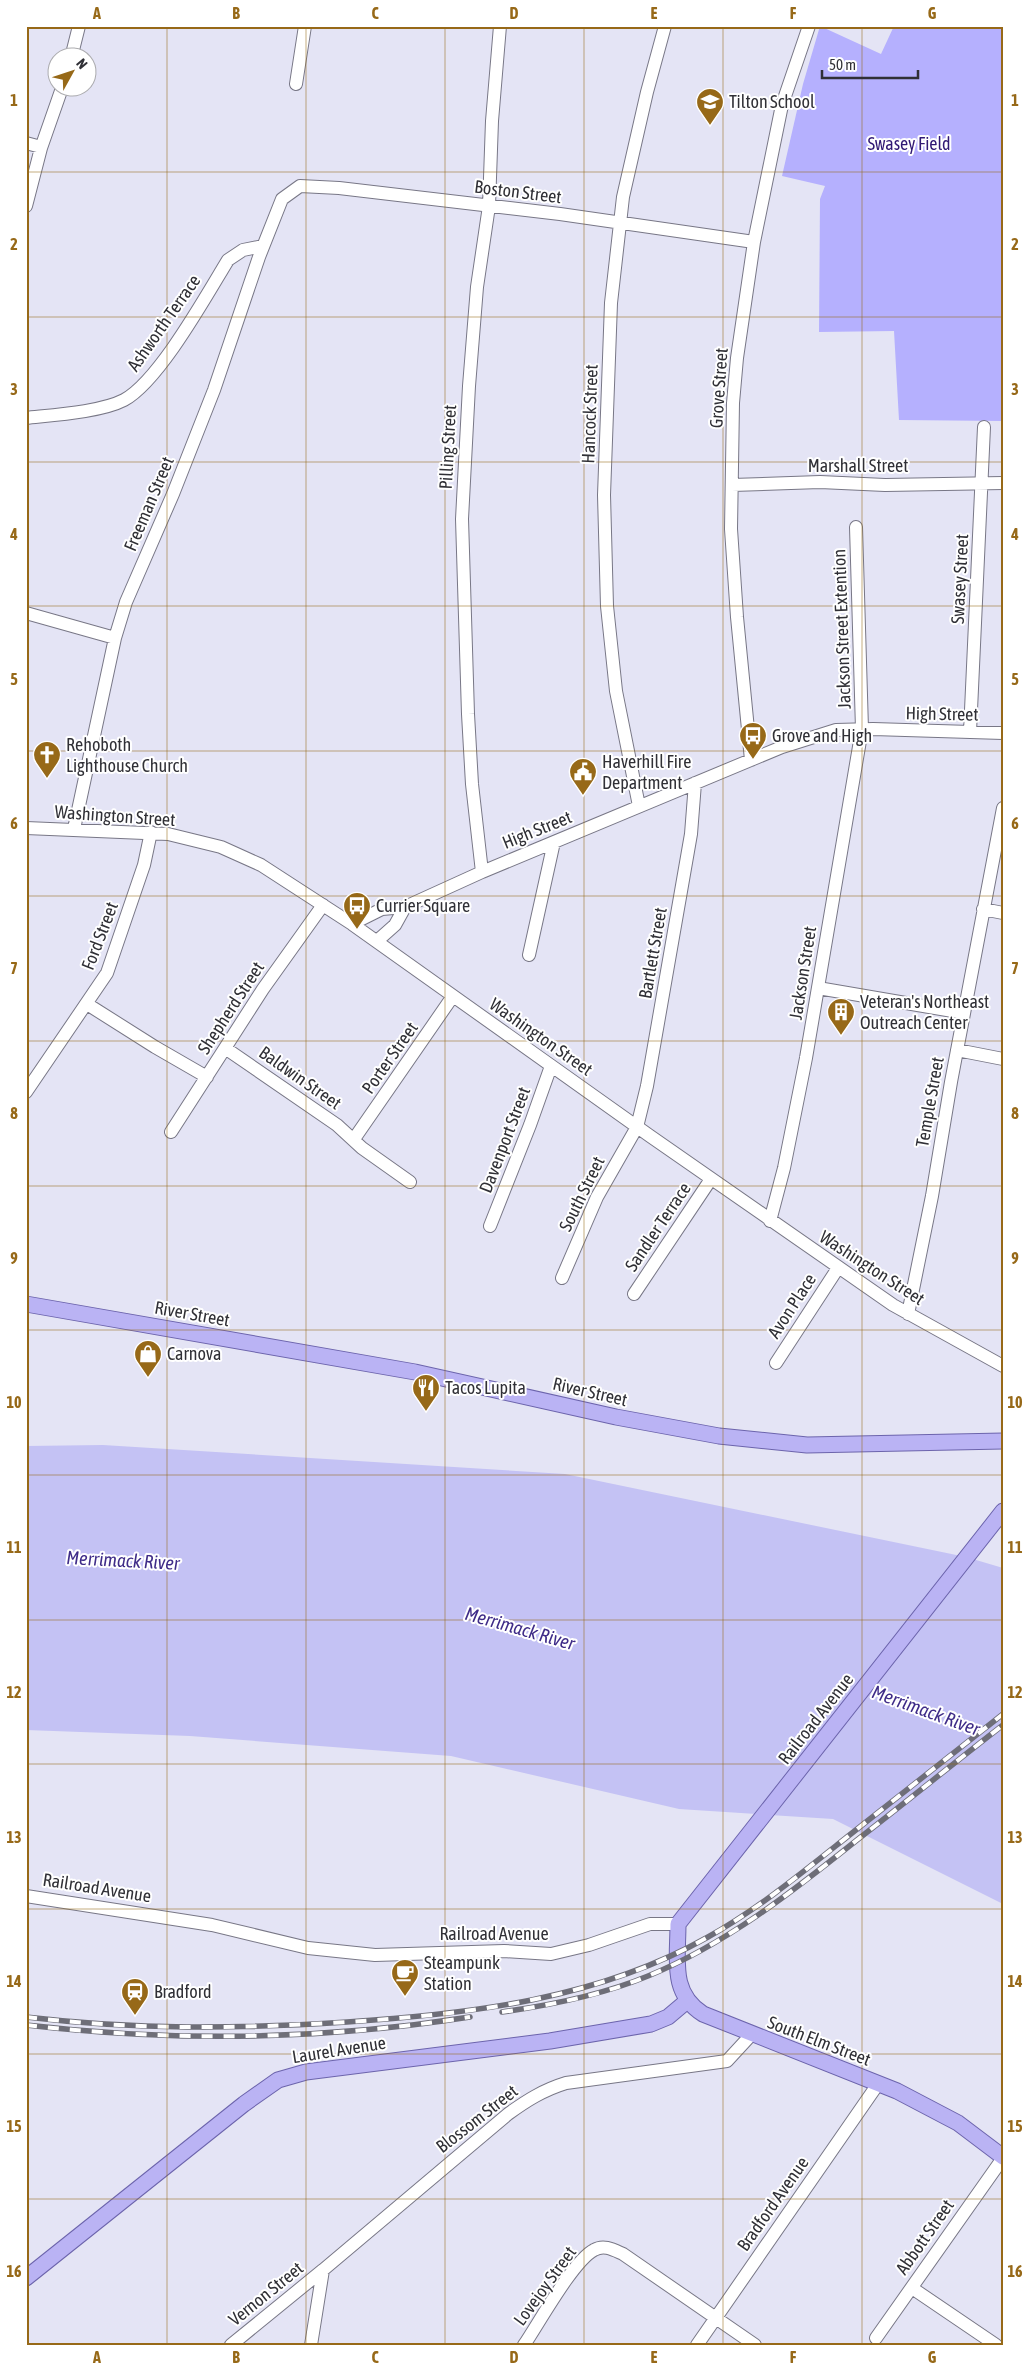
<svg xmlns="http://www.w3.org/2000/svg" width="1029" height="2371" font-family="'Asap Condensed',sans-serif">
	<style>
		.green { fill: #b5b0fe }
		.water { fill: #c4c2f4 }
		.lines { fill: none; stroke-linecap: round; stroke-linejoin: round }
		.minor-casing { stroke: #787786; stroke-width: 14 }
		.major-casing { stroke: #6c64ac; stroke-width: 17 }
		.minor { stroke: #fff; stroke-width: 12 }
		.major { stroke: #bab3f4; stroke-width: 15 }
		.rail-casing { stroke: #6e6e78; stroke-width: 5.5 }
		.rail { stroke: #fff; stroke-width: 4; stroke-dasharray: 11; stroke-linecap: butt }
		.grid { fill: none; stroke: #976918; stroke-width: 1; stroke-opacity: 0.55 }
		.labels { text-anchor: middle; stroke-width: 4; stroke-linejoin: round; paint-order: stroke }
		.poi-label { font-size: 18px; fill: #303036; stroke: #fff; text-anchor: start }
		.park-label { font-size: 18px; fill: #301974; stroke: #fff }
		.street-label { font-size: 18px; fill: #303036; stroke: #fff }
		.water-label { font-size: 19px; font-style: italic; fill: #3f2c88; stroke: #fff }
		.neatline { fill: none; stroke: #976918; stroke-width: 2 }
		.grid-label { font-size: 16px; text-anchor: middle; font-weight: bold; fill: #976918 }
	</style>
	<rect width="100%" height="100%" fill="#e4e4f5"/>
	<path class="green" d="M820,26L881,54L894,26H1003V421L899,420L894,331L819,332L820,199L825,186L782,176L803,84Z"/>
	<path class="water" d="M103,1445L565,1474L966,1557L1003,1568V1904L833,1819L679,1809L451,1756L190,1736L26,1730V1446Z"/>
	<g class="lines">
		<defs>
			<path id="minor" d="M71,58L79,26
				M296,84L305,26
				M26,143L41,147
				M26,206L41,148L62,88
				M26,418C53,415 101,412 124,400C159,381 206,296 228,260L243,250L263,246
				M732,485L820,482L885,485L1003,483
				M26,613L115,638
				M970,732L984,427
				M751,760L737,617L731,529L733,403L737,358L754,242L782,105L809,26
				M639,806L616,691L607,606L604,495L611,303L623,197L647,92L665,26
				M26,828L168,834L221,847L261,865L352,924L650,1136L893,1305L1003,1366
				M74,829L115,638L126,602L173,494L214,390L259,257L282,199L300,186L339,188L560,214L754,242
				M482,872L472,784L468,714L462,519L469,386L477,287L489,206L492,121L500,26
				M983,909L1003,913
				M352,924L382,909L405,907L482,872L782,747L836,730L873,729L1003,733
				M377,941L395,925L405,907
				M529,955L554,842
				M818,988L964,1013
				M87,1004L155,1047L207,1077
				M225,1048L337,1125L362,1148L410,1182
				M957,1050L1003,1059
				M26,1092L107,973L144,865L151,832
				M171,1132L263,989L323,905
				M354,1139L453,996
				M770,1221L784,1168L806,1058L862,729L856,527
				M490,1226L530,1125L551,1066
				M562,1278L597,1197L637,1127L647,1086L691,834L695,783
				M634,1294L711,1179
				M908,1314L932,1196L951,1082L1003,808
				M776,1363L838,1268
				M26,1896L212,1925L308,1948L375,1955L504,1951L551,1954L589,1945L650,1924H678
				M912,2288L996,2345
				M876,2338L1003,2158
				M231,2345L323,2270
				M311,2345L323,2270L508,2114C526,2101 543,2090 566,2083L727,2061L751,2035
				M524,2345C539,2323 573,2261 594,2250C604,2244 614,2250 623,2254L755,2345
				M697,2345L878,2084"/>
			<path id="major" d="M26,1304L415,1372L616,1417L719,1436L807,1445L1003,1441
				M1003,1511L678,1924C678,1960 670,1993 703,2014L897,2091L958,2123L1003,2157
				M26,2278L244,2104L278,2080L306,2072L550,2041L651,2024L668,2017L687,2001"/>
		</defs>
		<use href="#minor" class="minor-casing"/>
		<use href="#major" class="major-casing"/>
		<use href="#minor" class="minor"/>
		<use href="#major" class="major"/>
		<defs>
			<path id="rail" d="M502,2012C552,2005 602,1995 648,1976C726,1944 792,1892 857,1840C906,1802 954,1763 1003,1725
				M26,2017C136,2030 237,2029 347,2022C471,2014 598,1999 708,1937C758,1909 803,1872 847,1837C899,1796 951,1755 1003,1714
				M26,2025C173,2042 323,2040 470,2017"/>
		</defs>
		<use href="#rail" class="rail-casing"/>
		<use href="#rail" class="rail"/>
	</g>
	<path class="grid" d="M167,26V2345M306,26V2345M445,26V2345M584,26V2345M723,26V2345M862,26V2345M26,172H1003M26,317H1003M26,462H1003M26,606H1003M26,751H1003M26,896H1003M26,1041H1003M26,1186H1003M26,1330H1003M26,1475H1003M26,1620H1003M26,1764H1003M26,1909H1003M26,2054H1003M26,2199H1003"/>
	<defs>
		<symbol id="school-pin" viewBox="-11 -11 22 30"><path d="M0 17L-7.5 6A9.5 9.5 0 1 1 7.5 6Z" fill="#976918" stroke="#fff"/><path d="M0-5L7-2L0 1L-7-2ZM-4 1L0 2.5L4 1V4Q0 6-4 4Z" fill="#fff"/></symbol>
		<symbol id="bus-pin" viewBox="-11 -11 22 30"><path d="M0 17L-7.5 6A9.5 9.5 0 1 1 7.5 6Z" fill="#976918" stroke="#fff"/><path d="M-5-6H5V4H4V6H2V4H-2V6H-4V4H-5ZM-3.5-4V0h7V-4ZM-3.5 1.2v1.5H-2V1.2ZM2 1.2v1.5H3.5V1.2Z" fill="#fff"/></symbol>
		<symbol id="church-pin" viewBox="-11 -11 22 30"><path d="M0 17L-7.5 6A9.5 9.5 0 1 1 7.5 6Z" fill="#976918" stroke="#fff"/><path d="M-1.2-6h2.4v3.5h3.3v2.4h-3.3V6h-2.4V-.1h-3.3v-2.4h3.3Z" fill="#fff"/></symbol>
		<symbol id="civic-pin" viewBox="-11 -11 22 30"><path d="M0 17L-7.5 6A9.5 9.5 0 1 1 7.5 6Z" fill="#976918" stroke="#fff"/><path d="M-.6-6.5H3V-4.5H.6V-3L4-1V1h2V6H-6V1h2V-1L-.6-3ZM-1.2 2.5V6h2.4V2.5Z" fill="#fff"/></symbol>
		<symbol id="building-pin" viewBox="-11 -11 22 30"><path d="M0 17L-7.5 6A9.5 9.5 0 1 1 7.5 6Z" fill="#976918" stroke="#fff"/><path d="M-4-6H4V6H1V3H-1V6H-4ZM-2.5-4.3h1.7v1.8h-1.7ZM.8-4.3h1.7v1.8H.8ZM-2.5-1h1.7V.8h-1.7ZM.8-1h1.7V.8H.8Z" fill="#fff"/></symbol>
		<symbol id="shop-pin" viewBox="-11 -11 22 30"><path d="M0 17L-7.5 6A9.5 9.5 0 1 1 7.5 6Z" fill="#976918" stroke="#fff"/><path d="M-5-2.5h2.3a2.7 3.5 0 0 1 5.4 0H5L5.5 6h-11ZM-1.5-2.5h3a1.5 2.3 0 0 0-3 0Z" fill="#fff"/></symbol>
		<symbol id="restaurant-pin" viewBox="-11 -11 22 30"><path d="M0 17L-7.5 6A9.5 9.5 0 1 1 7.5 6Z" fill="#976918" stroke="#fff"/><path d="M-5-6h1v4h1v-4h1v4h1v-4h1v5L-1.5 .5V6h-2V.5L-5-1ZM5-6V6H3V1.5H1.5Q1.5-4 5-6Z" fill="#fff"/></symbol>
		<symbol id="cafe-pin" viewBox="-11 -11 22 30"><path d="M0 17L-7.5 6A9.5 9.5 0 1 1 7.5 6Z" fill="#976918" stroke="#fff"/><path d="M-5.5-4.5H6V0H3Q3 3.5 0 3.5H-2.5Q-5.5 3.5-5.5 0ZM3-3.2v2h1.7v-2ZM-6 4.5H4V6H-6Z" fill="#fff"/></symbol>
		<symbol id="station-pin" viewBox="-11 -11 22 30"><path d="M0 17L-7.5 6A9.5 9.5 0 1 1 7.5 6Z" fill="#976918" stroke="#fff"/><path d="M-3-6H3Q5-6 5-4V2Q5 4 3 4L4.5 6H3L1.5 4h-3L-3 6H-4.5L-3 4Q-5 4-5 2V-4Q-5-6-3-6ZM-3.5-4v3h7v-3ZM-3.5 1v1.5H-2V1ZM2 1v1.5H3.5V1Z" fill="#fff"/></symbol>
	</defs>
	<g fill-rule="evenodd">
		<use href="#school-pin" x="694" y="86" width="32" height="43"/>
		<use href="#bus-pin" x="737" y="720" width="32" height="43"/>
		<use href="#church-pin" x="31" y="739" width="32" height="43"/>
		<use href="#civic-pin" x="567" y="756" width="32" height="43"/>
		<use href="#bus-pin" x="341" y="890" width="32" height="43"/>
		<use href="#building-pin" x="825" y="996" width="32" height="43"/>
		<use href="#shop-pin" x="132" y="1338" width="32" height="43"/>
		<use href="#restaurant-pin" x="410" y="1372" width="32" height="43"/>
		<use href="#cafe-pin" x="389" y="1957" width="32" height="43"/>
		<use href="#station-pin" x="119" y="1976" width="32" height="43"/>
	</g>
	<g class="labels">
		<g class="poi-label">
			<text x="729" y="108">Tilton School</text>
			<text x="772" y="742">Grove and High</text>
			<text x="66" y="751">Rehoboth<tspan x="66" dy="21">Lighthouse Church</tspan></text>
			<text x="602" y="768">Haverhill Fire<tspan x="602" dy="21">Department</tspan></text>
			<text x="376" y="912">Currier Square</text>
			<text x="860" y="1008">Veteran's Northeast<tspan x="860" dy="21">Outreach Center</tspan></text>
			<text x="167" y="1360">Carnova</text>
			<text x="445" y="1394">Tacos Lupita</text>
			<text x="424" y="1969">Steampunk<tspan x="424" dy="21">Station</tspan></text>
			<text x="154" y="1998">Bradford</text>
		</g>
		<g class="park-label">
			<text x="909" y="150">Swasey Field</text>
		</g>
		<g class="street-label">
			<text transform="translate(518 192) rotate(7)" y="6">Boston Street</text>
			<text transform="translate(164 323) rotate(-55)" y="6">Ashworth Terrace</text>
			<text transform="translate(719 388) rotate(-86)" y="6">Grove Street</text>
			<text transform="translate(590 414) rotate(-88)" y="6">Hancock Street</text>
			<text transform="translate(448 447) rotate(-87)" y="6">Pilling Street</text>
			<text x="858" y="472">Marshall Street</text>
			<text transform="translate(149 504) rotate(-67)" y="6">Freeman Street</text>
			<text transform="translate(960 579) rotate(-87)" y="6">Swasey Street</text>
			<text transform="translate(842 629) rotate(-92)" y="6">Jackson Street Extention</text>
			<text transform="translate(942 714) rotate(1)" y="6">High Street</text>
			<text transform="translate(115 816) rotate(4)" y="6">Washington Street</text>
			<text transform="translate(537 830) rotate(-22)" y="6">High Street</text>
			<text transform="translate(100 936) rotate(-69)" y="6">Ford Street</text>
			<text transform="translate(653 953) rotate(-80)" y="6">Bartlett Street</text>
			<text transform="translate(803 973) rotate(-81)" y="6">Jackson Street</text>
			<text transform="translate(231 1008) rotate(-57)" y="6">Shepherd Street</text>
			<text transform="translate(541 1037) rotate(35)" y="6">Washington Street</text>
			<text transform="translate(390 1058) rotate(-55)" y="6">Porter Street</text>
			<text transform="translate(300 1078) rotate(35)" y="6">Baldwin Street</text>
			<text transform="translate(930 1102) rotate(-80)" y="6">Temple Street</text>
			<text transform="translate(505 1140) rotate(-69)" y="6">Davenport Street</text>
			<text transform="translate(582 1194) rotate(-64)" y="6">South Street</text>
			<text transform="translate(658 1227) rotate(-56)" y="6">Sandler Terrace</text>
			<text transform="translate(872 1268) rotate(33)" y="6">Washington Street</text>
			<text transform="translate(792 1306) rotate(-57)" y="6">Avon Place</text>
			<text transform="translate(192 1314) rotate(10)" y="6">River Street</text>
			<text transform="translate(590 1392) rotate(13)" y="6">River Street</text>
			<text transform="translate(816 1719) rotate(-52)" y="6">Railroad Avenue</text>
			<text transform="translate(97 1888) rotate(9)" y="6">Railroad Avenue</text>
			<text x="494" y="1940">Railroad Avenue</text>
			<text transform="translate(819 2041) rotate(21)" y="6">South Elm Street</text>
			<text transform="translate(339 2050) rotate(-9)" y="6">Laurel Avenue</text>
			<text transform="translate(477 2119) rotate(-38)" y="6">Blossom Street</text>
			<text transform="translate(773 2204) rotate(-55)" y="6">Bradford Avenue</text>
			<text transform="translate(925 2237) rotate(-55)" y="6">Abbott Street</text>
			<text transform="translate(545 2286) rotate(-54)" y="6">Lovejoy Street</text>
			<text transform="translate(266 2294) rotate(-39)" y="6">Vernon Street</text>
		</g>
		<g class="water-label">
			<text transform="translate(123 1560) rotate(3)" y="7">Merrimack River</text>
			<text transform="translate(520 1628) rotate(16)" y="7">Merrimack River</text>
			<text transform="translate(926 1710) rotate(20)" y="7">Merrimack River</text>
		</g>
	</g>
	<rect width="1029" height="2371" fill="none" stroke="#ffffff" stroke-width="55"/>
	<g transform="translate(72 72) rotate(50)"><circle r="24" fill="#ffffff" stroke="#acacaf"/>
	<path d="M0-4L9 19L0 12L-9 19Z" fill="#976918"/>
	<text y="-8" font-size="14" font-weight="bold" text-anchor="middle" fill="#303036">N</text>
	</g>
	<path d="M822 70v8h96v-8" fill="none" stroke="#303036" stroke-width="2.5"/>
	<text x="829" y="70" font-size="15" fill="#303036" stroke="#ffffff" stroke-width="4" paint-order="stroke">50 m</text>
	<rect x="28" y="28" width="974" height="2316" class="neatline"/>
	<g class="grid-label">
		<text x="97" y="19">A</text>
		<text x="236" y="19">B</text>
		<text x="375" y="19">C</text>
		<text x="514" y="19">D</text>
		<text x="654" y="19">E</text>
		<text x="793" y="19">F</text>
		<text x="932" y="19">G</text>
		<text x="14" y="106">1</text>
		<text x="1015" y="106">1</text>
		<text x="14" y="250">2</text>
		<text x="1015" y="250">2</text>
		<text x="14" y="395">3</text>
		<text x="1015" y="395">3</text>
		<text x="14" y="540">4</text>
		<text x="1015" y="540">4</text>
		<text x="14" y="685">5</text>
		<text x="1015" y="685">5</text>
		<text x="14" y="829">6</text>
		<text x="1015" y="829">6</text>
		<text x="14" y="974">7</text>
		<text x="1015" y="974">7</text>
		<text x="14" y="1119">8</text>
		<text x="1015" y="1119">8</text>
		<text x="14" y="1264">9</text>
		<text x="1015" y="1264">9</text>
		<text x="14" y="1408">10</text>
		<text x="1015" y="1408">10</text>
		<text x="14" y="1553">11</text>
		<text x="1015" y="1553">11</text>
		<text x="14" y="1698">12</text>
		<text x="1015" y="1698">12</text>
		<text x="14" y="1843">13</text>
		<text x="1015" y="1843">13</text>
		<text x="14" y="1987">14</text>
		<text x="1015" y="1987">14</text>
		<text x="14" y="2132">15</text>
		<text x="1015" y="2132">15</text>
		<text x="14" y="2277">16</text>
		<text x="1015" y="2277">16</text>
		<text x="97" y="2363">A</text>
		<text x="236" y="2363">B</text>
		<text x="375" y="2363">C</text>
		<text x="514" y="2363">D</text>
		<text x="654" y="2363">E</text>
		<text x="793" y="2363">F</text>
		<text x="932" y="2363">G</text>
	</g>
</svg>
